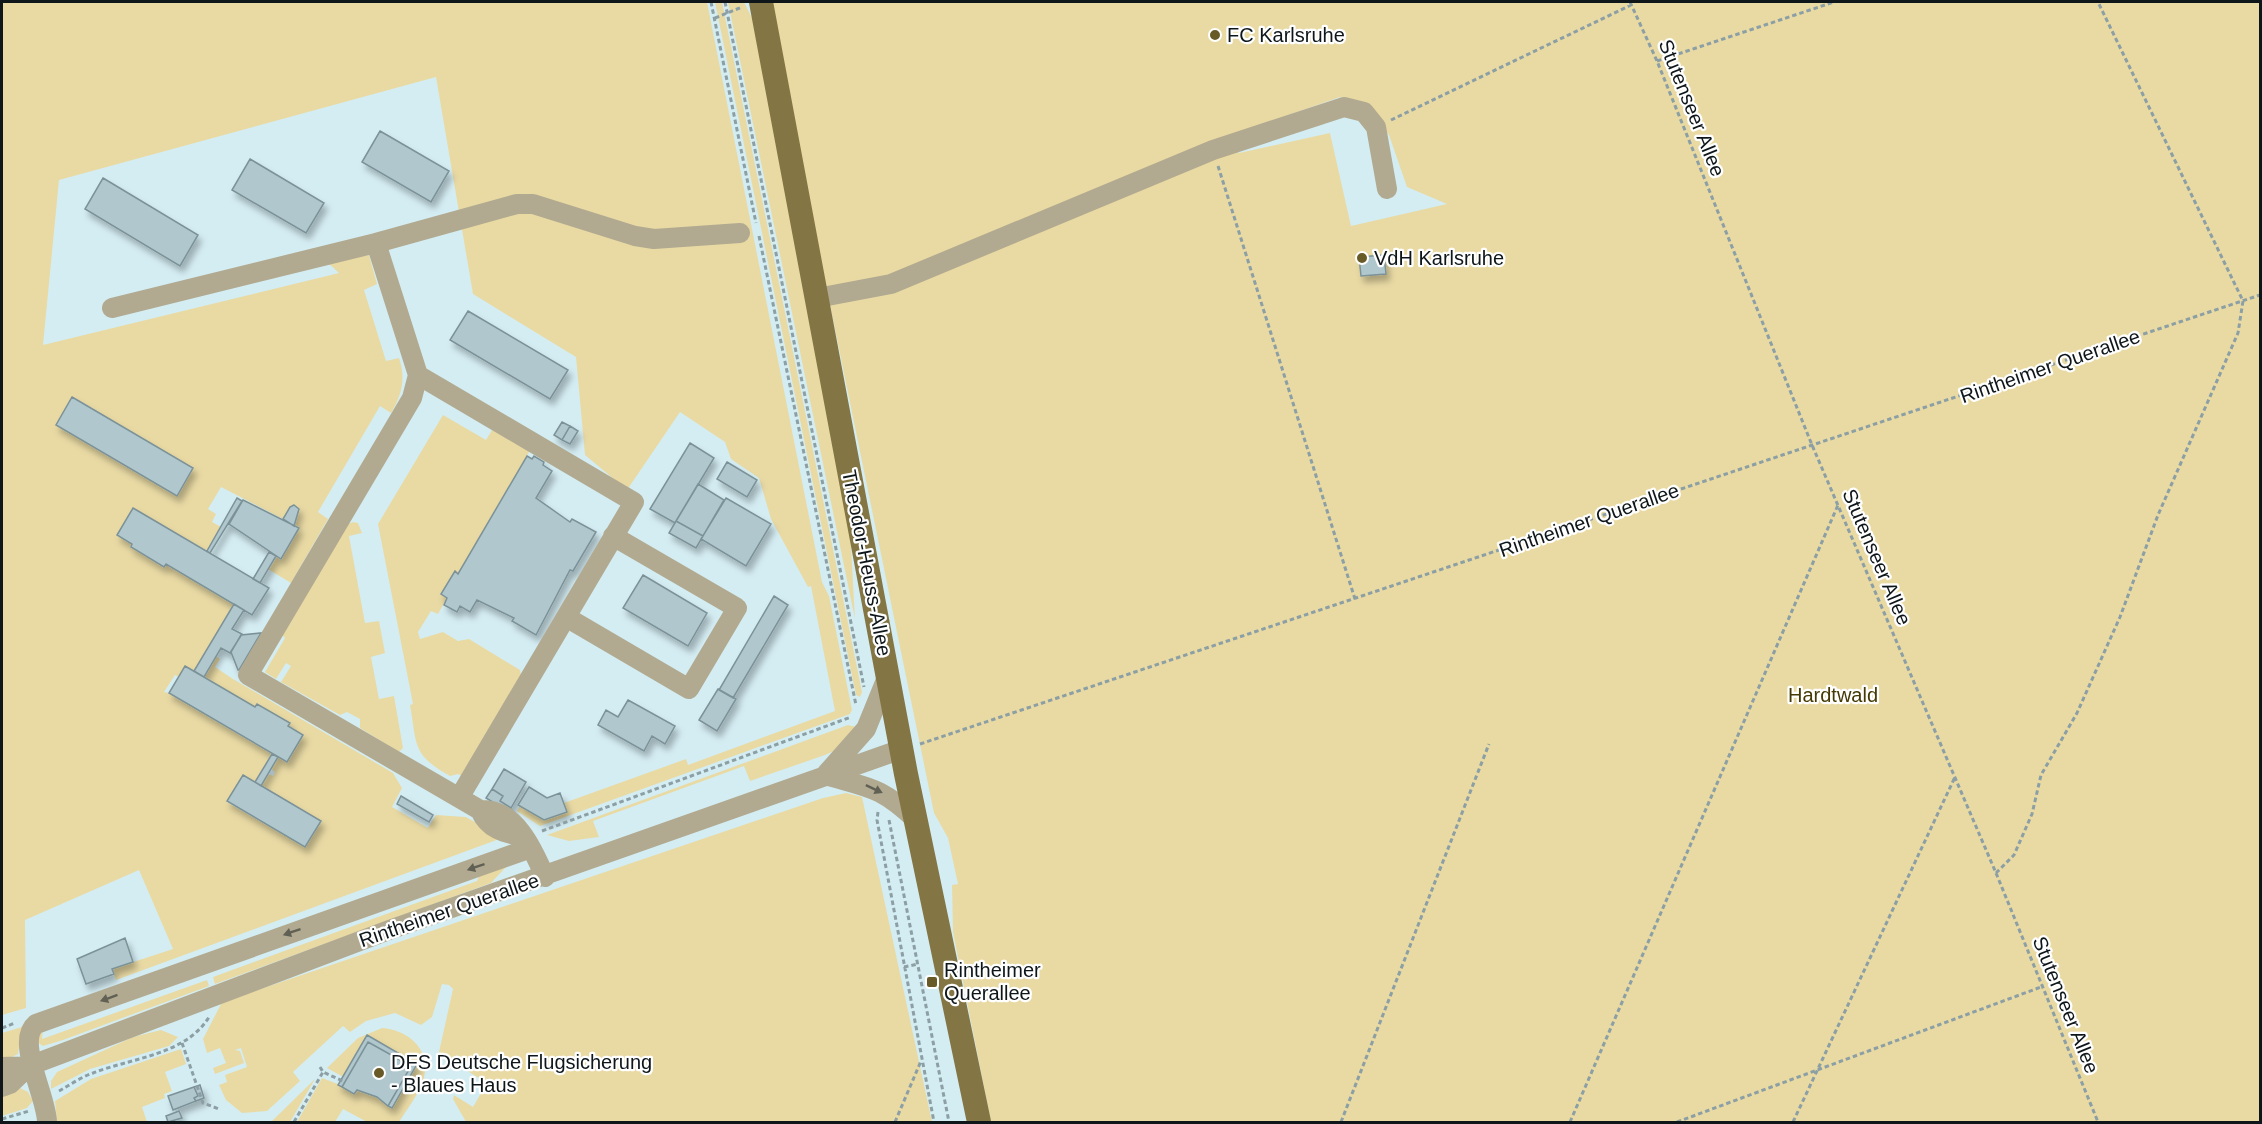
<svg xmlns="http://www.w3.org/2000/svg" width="2262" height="1124" font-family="Arial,sans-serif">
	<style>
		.green { fill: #e9daa4; fill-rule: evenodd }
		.building { fill: #afc7cd; stroke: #7b9298; stroke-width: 1.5; filter: url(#shadow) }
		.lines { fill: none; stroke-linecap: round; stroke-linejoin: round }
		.path { stroke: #8c9fa4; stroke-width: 3; stroke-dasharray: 4.5 3; stroke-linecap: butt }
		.minor { stroke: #b1aa90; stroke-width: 20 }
		.major { stroke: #847644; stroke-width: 24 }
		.oneway { fill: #606054 }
		.poi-dot { fill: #685a27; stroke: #fff; stroke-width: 2 }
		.labels { text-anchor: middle; stroke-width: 4.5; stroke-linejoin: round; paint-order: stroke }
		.poi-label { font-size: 20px; fill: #0e1619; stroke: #fff; text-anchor: start }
		.street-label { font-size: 20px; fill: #0e1619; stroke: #fff }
		.park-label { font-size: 20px; fill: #453904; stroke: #fff }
	</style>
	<defs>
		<filter id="shadow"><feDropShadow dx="3.5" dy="6" stdDeviation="3" flood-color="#0004"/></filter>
	</defs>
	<rect width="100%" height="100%" fill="#d4edf3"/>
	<path class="green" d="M2,2H707L822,582L829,596L852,710L850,714L540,826L517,811L520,806L544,820L567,812L564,803L686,759L688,765L835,711L811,586L808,587L771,519L759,478L731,459L725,442L680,412L627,490L585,455L576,357L473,294L436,77L59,180L43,345L339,273L326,261L369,255L377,284L364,290L386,361L399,358C406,378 402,395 391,413L380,406L318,512L328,519L291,583L268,569L298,528L294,526L299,509L295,505L290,507L283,519L221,487L208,509L216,514L212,522L221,527L207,551L133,508L117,535L132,544L131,547L164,567L166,564L234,604L194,671L185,666L179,677L175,675L164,692L169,693L272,754L255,782L243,775L227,802L305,847L320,821L261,786L268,774L273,776L275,772L271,769L278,757L287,762L303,735L257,704L255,707L204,677L216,656L220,659L215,667L233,679L393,773L402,788L392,807L428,828L436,815L466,817L502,838L116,980L112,969L173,949L139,870L25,920L26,1008L2,1015ZM73,397L193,468L177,496L56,425Z
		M715,2H722L862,692L860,697L856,695Z
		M728,2H744L753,20L850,529L855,619Z
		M768,2H2260V1122H991L953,932L952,885L958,884L948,838L934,813ZM1340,97L1370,107L1389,135L1407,187L1447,204L1351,226L1330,133L1239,153L1234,134Z
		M443,415L486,440L495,425L532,447L458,574L454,572L441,594L447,598L438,614L431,611L418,632L420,639L443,632L458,641L469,639L520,670L521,675L462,776L458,774L450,776C412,755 417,745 410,705L413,704L378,524Z
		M353,522L358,523L362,533L349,536L365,623L379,621L385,653L371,657L379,699L394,696L403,748L399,752L360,728V719L347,712L340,715L281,682L291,666L286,663L276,679L265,672L285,638L282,635L348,524Z
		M848,725L856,727L834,751L825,755L750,781L744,766L593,821L599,837L569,841L547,835Z
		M846,793L862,797L932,1122H466L453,1099L454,1095L473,1107L487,1083L469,1072L473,1065L457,1055L453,1061L439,1052L453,989L449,985L442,984L432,1017L421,1025L395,1013L366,1021L350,1032L343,1026L293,1072L300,1081L267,1111L242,1113L226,1100L219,1085L227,1082L225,1075L247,1067L241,1048L235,1050L240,1051L244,1063L215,1074L213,1068L226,1063L220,1048L207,1053L203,1039L222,1002L823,798Z
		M507,866L491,883L215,984L213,977L477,881L482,870Z
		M207,980L209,986L63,1040L43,1046L37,1042L43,1028L42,1039Z
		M22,1027L18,1054L2,1062V1033Z
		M382,1028C408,1030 431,1049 424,1077C420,1093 407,1109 399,1122H367L343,1109L335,1122H297L322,1078L343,1086L354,1094L357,1090L377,1097L388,1106L411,1066L347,1079L327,1068L358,1038Z
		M161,1030L178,1037L169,1046L90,1069L51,1089V1081L57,1072L133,1037Z
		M181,1049L186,1064L165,1072L172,1091L164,1094L165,1098L142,1107L147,1122H57L55,1101L91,1079Z
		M315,1079L290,1122H271Z
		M20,1088L28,1092L33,1101L27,1108L2,1116V1093Z"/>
	<path class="building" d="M380,131L449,171L431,202L362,162Z
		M250,159L324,203L306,233L232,190Z
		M103,178L198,235L180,266L85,209Z
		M1384,255L1386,274L1361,276L1359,257Z
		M468,311L568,370L550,399L450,340Z
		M72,397L193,468L177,496L56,425Z
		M562,422L570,426L562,440L554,435Z
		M570,426L578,431L570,444L562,440Z
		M690,443L714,458L675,523L650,509Z
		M527,456L532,459L534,456L544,462L543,465L552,471L536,498L570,522L572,519L596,532L573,571L570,570L536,635L512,621L514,618L477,600L470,612L460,606L457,612L444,605L447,598L441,594L455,571L458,574Z
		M727,462L757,480L747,497L717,479Z
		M698,484L724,500L703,536L676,521Z
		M237,498L242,501L210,553L207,551Z
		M726,498L771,524L746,566L701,539Z
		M243,500L299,528L281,559L229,524Z
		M294,505L299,509L294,526L283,519L290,507Z
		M133,508L269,588L252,615L166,564L164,567L131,547L132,544L117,535Z
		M676,521L703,536L696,548L669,533Z
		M269,552L276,556L260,583L253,579Z
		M643,575L707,613L688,646L623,608Z
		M774,596L788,605L733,698L719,690Z
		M234,604L244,610L232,629L242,634L230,653L221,648L204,677L194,671Z
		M261,633L239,670H238L231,652L241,635Z
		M185,666L255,707L257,704L290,723L288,726L303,735L287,762L169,693Z
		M718,689L736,699L717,731L699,720Z
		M628,700L675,726L665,744L652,736L644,751L598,725L606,710L618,717Z
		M272,754L278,757L261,786L255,782Z
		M504,769L526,782L511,808L500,801L503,796L492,789Z
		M243,775L321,821L305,847L227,801Z
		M529,787L547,798L560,793L567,812L544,820L518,805Z
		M492,789L503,796L500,801L511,808L509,812L486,798Z
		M401,796L433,815L429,822L397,804Z
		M125,938L133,962L112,969L114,974L86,984L77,959Z
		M367,1035L417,1064L392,1108L388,1106L411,1066L368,1042L342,1087L338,1085Z
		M368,1042L411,1066L388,1106L377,1097L357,1090L354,1094L342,1087Z
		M200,1085L204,1098L196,1101L194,1098L198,1096L194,1087Z
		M194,1087L198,1096L194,1098L196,1101L173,1110L168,1096Z
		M179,1111L182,1118L168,1122L166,1116Z"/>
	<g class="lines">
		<path class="path" d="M711,2L756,223
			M725,2L864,687
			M1630,2L1657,61L1812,445L1996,873L2098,1122
			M715,18L742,7
			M1657,61L1834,2
			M1391,120L1631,5
			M1218,166L1355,599
			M759,236L856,705
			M920,744L2260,295
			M878,812L877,820L934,1122
			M889,820L949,1122
			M542,831L851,717
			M1996,873L2014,855L2032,814L2041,775L2077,713L2120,617L2158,515L2238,333L2243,301L2098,2
			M904,967L918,964
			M2,1028L15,1023
			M182,1043L203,1103L219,1109
			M320,1067L323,1072L345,1082
			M59,1091C70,1085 81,1077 93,1073C131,1058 186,1055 209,1017
			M2,1119L29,1111
			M294,1122L323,1072
			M895,1122L921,1061
			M1341,1122L1489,744
			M1570,1122L1838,505
			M1677,1122L2041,987
			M1793,1122L1955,777"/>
		<path class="minor" d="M817,298L891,284L1213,150L1344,107L1364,112L1376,127L1387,189
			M112,308L376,243
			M418,375L634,502L566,617L689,689L737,608L613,536
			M827,773L866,729L888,675
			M825,775C869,788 880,786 916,820
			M459,798L566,617
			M480,810C488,829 504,833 524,837
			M545,877C533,849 515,808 480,810L248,675L412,398L418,375L376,243L517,204H533L635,236L654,239L740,233
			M2,1067L29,1066
			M2,1087L10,1084L29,1066L389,930L902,749
			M47,1122C47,1097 15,1041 36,1024L531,848"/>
		<path class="major" d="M761,2L906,774L979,1122"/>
	</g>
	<defs><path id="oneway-solid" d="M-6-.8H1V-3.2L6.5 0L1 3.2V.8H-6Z" transform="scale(1.5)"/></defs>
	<g class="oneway">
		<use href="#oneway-solid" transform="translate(874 789) rotate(25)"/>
		<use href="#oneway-solid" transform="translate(476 867) rotate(161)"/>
		<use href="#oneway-solid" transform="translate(292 932) rotate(161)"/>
		<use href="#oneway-solid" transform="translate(109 998) rotate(160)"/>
	</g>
	<g class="poi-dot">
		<circle cx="1215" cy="35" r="6"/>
		<circle cx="1362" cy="258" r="6"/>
		<rect x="926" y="976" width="12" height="12" rx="3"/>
		<circle cx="379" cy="1073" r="6"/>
	</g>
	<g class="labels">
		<g class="poi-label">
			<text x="1227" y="42">FC Karlsruhe</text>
			<text x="1374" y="265">VdH Karlsruhe</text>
			<text x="944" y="977">Rintheimer<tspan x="944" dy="23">Querallee</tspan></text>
			<text x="391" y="1069">DFS Deutsche Flugsicherung<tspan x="391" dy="23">- Blaues Haus</tspan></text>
		</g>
		<g class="street-label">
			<text transform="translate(1692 108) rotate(68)" y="7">Stutenseer Allee</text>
			<text transform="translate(2050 366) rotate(-19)" y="7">Rintheimer Querallee</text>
			<text transform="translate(1589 520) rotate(-19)" y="7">Rintheimer Querallee</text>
			<text transform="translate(1877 557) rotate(67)" y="7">Stutenseer Allee</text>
			<text transform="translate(867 563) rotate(79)" y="7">Theodor-Heuss-Allee</text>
			<text transform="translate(449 910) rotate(-19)" y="7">Rintheimer Querallee</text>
			<text transform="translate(2066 1005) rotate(68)" y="7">Stutenseer Allee</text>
		</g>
		<g class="park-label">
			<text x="1833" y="702">Hardtwald</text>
		</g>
	</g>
	<rect width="2262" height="1124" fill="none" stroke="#0e1619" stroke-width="6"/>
</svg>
